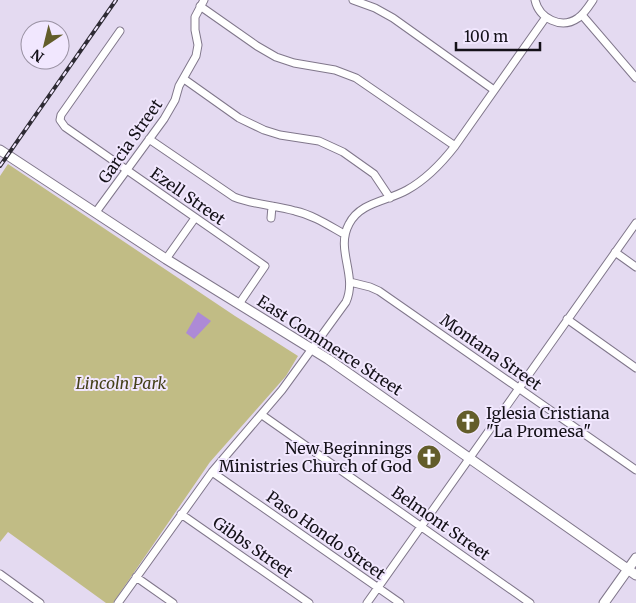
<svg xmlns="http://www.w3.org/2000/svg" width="636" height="603" font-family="Merriweather,serif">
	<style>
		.green { fill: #c1bc85 }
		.water { fill: #ad8ad6 }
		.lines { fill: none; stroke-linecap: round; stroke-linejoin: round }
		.minor-casing { stroke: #80778b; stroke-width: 9 }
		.major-casing { stroke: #80778b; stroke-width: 11 }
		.minor { stroke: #fff; stroke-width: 7 }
		.major { stroke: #fff; stroke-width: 9 }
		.rail-casing { stroke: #2e2b34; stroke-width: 4 }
		.rail { stroke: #f1e7fe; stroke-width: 2; stroke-dasharray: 5.5; stroke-linecap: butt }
		.labels { text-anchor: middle; stroke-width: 4; stroke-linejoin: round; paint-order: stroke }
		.street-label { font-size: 16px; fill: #141118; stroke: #f1e7fe }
		.park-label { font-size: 16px; font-style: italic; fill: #45411a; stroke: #f1e7fe }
		.poi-label { font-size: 16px; fill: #141118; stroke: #f1e7fe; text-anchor: start }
	</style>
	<rect width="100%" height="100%" fill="#e4daf1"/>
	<path class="green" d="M8,164L235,316L298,356L286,376L210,462L113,603H106L8,532L0,542V176Z"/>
	<path class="water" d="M198,312L211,321L194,339L186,333Z"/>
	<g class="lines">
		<defs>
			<path id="minor" d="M353,0L375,8L393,18L494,90
				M535,0C539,18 561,30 578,18C584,14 589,6 593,0
				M200,6L257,46L276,57L294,63L335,70L356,78L455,146
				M582,15L636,78
				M120,31L61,115L60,120L65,127L265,266L239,304
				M184,79L239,118L264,130L280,135L319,141L343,152L374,174L390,198
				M149,139L234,197C254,205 275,205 295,211C313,215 328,225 344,234
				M96,212L164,119L175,100L179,86L196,56L198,45L195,30V17L204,0
				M271,218L272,206
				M615,252L636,267
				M166,259L195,218
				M350,282L370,287L379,291L636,470
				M567,319L636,368
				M262,415L530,603
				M212,472L400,603
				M181,514L309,603
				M0,574L40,603
				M136,577L173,603
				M118,603L212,472L282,390L346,302C358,275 335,250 349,224C360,202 388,201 407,190C427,179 441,164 455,146L546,17
				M367,603L636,223"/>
			<path id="major" d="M0,150L166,259L328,359L636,575
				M604,603L636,558"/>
		</defs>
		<use href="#minor" class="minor-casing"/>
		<use href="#major" class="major-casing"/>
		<use href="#minor" class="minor"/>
		<use href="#major" class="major"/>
		<defs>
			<path id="rail" d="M0,166L116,0"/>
		</defs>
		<use href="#rail" class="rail-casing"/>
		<use href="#rail" class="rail"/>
	</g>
	<defs>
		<symbol id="church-disc" viewBox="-11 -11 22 22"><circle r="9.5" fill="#635d2a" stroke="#f1e7fe"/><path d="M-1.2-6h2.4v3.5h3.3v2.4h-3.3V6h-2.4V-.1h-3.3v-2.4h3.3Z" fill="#fff"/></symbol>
	</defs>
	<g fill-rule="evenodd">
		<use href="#church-disc" x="454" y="408" width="28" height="28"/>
		<use href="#church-disc" x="415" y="443" width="28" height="28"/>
	</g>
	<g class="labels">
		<g class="street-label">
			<text transform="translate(130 141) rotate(-55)" y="6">Garcia Street</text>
			<text transform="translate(188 196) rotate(35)" y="6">Ezell Street</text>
			<text transform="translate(330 345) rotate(33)" y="6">East Commerce Street</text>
			<text transform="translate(491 352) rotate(35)" y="6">Montana Street</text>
			<text transform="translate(441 523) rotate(35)" y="6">Belmont Street</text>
			<text transform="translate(326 535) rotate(35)" y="6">Paso Hondo Street</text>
			<text transform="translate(253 547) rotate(35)" y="6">Gibbs Street</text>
		</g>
		<g class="park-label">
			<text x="121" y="389">Lincoln Park</text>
		</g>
		<g class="poi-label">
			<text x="486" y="419">Iglesia Cristiana<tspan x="486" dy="18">"La Promesa"</tspan></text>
			<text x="412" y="454" text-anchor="end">New Beginnings<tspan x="412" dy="18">Ministries Church of God</tspan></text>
		</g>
	</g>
	<g transform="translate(45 45) rotate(215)"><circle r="24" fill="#f1e7fe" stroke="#9991a2"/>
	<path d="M0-4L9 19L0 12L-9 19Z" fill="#635d2a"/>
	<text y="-8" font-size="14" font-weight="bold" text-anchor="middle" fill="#141118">N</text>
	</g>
	<path d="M456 42v8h84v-8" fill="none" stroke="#141118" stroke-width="2.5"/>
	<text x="464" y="42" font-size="15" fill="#141118" stroke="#f1e7fe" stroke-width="4" paint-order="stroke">100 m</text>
</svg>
